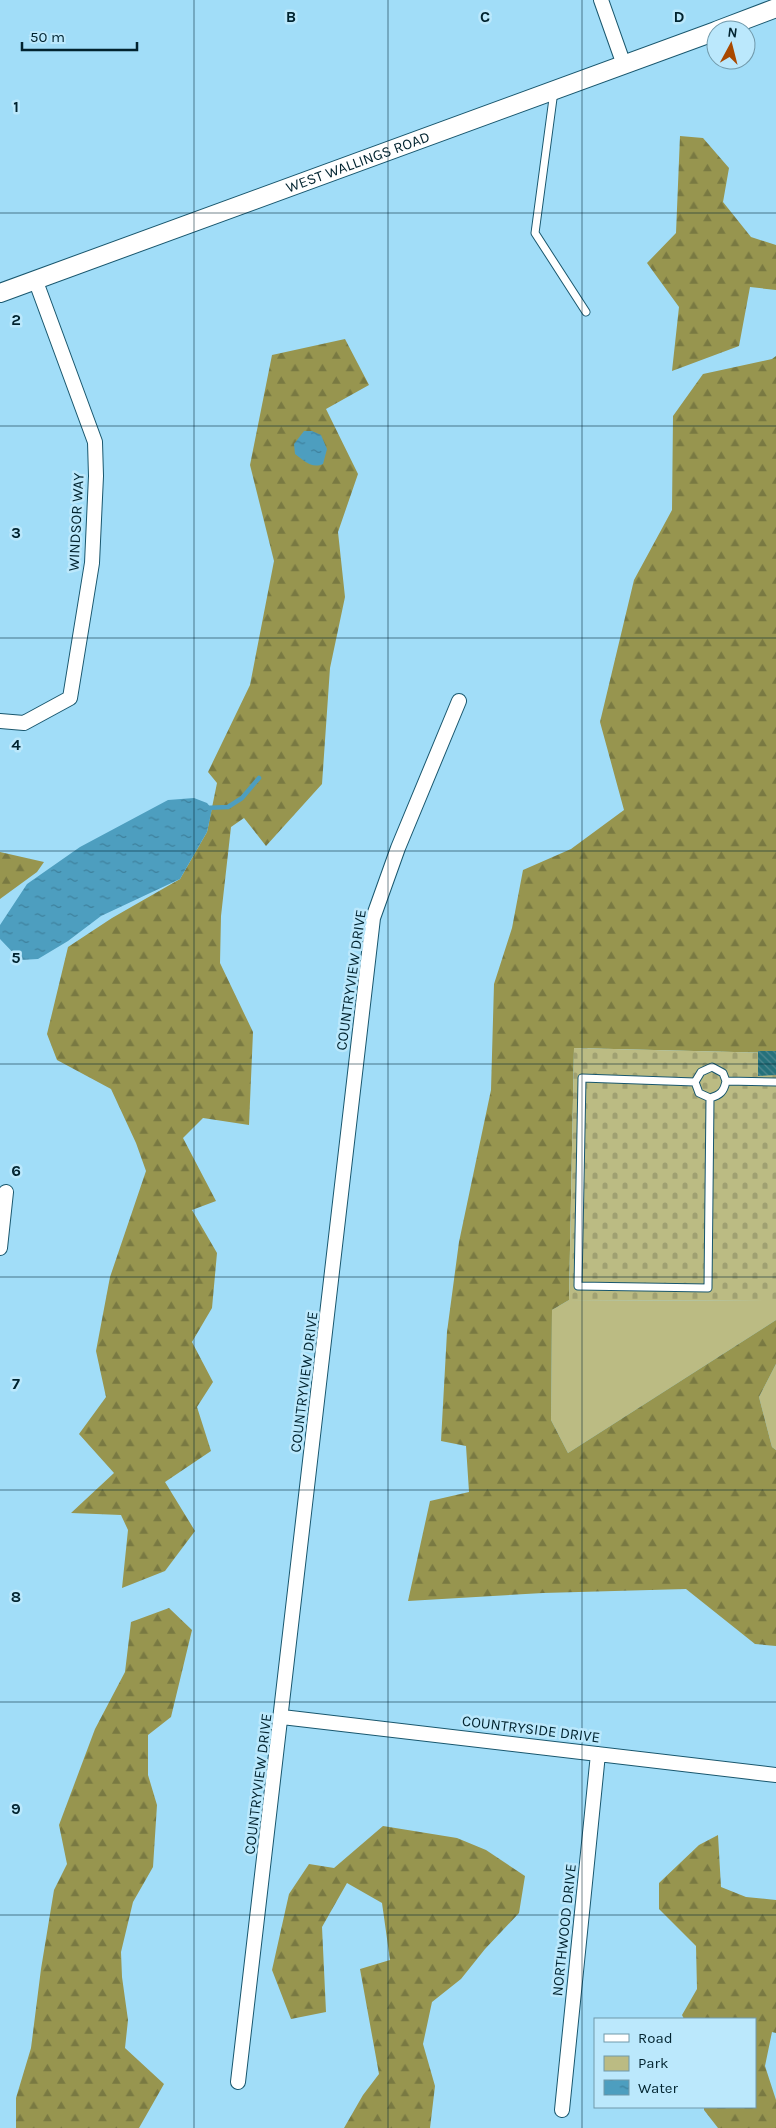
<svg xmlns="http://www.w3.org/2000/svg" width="776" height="2128" font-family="Karla,sans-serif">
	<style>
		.green { fill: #bbbb83 }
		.forest { fill: url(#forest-firs) }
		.cemetery { fill: url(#cemetery-stones) }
		.water { fill: url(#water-ripples) }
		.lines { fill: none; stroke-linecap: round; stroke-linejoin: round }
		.stream { stroke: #4d9ebf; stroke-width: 4.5 }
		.building { fill: url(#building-back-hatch) }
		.service-casing { stroke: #19576e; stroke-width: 9 }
		.minor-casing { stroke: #19576e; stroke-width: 16 }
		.tertiary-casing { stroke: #19576e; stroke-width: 20 }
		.service { stroke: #fff; stroke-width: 7 }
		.minor { stroke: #fff; stroke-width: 14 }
		.tertiary { stroke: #fff; stroke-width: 18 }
		.grid { fill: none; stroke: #01232f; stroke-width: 1; stroke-opacity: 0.55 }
		.labels { text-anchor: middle; stroke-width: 5; stroke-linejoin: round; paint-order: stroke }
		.street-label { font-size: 15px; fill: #01232f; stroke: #bbe8fc }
		.grid-label { font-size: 16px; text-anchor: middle; font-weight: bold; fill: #01232f; stroke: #bbe8fc; stroke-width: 5; stroke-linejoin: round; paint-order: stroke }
	</style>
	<defs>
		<pattern id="forest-firs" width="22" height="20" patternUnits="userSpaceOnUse" patternTransform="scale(1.25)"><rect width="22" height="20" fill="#97954f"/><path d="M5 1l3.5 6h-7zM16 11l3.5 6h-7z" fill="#797942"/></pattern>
		<pattern id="cemetery-stones" width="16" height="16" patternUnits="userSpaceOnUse" patternTransform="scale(1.25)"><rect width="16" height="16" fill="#bbbb83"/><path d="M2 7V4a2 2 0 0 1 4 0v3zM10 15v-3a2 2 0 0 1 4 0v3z" fill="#9fa071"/></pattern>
		<pattern id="water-ripples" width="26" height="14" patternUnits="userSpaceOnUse" patternTransform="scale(1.25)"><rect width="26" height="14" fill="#4d9ebf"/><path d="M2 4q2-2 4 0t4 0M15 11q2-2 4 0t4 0" fill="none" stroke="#3e809c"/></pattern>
		<pattern id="building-back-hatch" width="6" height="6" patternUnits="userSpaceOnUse" patternTransform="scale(1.25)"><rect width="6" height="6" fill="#25717b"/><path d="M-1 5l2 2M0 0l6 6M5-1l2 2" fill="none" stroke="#508890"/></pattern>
	</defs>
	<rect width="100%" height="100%" fill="#a1ddf8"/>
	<path class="green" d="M569,1300L776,1301V1320L568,1453L551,1420L552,1310Z
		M776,1364V1450L772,1447L759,1397Z"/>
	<path class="forest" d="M680,136L703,138L729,168L723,202L751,237L776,245V290L750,287L739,346L672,371L679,307L647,263L676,233Z
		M345,339L369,385L326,409L358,474L338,532L345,597L330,668L322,784L266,846L244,818L231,827L221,916L220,963L253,1032L249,1125L203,1118L183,1138L216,1201L192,1210L217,1253L212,1308L192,1342L213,1382L197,1407L211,1451L165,1482L195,1531L165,1571L122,1588L128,1530L121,1515L71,1513L114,1473L79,1434L106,1397L96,1351L110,1277L146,1171L136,1143L111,1089L57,1060L47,1034L68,947L112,918L180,879L207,832L217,783L208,772L250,685L274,561L250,465L272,355Z
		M776,356V1053L574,1048L569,1300L552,1310L551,1420L568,1453L776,1320V1364L759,1397L772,1447L776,1450V1646L755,1644L686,1589L543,1593L408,1601L430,1501L469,1492L466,1446L441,1441L447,1332L459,1242L491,1090L494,984L512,928L523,870L571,849L624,810L600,722L634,580L672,510L673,416L703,374L772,359Z
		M0,852L44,862L37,872L0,899Z
		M169,1608L192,1630L171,1717L148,1735V1775L157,1805L153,1867L133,1902L121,1952L122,1977L128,2020L125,2048L164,2084L139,2128H16V2098L31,2048L41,1969L54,1890L67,1864L59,1825L95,1729L125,1672L131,1622Z
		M383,1826L457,1838L486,1850L525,1876L519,1913L485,1949L461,1979L432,2002L423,2044L435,2086L430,2128H344L363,2095L379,2074L360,1969L390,1960L382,1903L347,1883L322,1927L326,2012L291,2019L272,1970L289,1894L309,1864L334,1868Z
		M718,1835L721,1887L746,1897L776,1900V2033L772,2032L765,2066L776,2100V2128H718L704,2110V2107H755V2019H684L682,2015L697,1989L696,1946L659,1909V1883L699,1845Z"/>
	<path class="cemetery" d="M574,1048L776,1053V1301L569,1300Z"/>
	<path class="water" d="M304,431H312L321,435L327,449L323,464C312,469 304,461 295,454L294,444Z
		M194,798L207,803L212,809L207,832L180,879L101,916L68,941L38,959L20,960L0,939V925L27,884L80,847L168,800Z"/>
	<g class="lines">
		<path class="stream" d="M205,808L228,807L242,798L259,778"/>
	</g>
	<path class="building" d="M758,1051H776V1075L758,1076Z"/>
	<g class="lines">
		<defs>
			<path id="service" d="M554,91L535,233L586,312
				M695,1082L701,1072L712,1067L723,1073L726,1081
				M710,1098L708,1288L578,1286L582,1078L695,1082L699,1093L710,1098C720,1095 724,1092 726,1081L776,1082"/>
			<path id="minor" d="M601,0L624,65
				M0,721L24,723L70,698L92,563L96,476L95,442L35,279
				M0,1248L6,1192
				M282,1717L776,1775
				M238,2082L373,918L398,848L459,701
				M562,2110L598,1754"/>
			<g id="tertiary">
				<path d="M718,30L776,8"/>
				<path id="s1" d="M0,293L716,31"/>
			</g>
		</defs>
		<use href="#service" class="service-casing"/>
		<use href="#minor" class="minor-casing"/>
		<use href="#tertiary" class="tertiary-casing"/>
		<use href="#service" class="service"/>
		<use href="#minor" class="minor"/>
		<use href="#tertiary" class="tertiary"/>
	</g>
	<path class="grid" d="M194,0V2128M388,0V2128M582,0V2128M0,213H776M0,426H776M0,638H776M0,851H776M0,1064H776M0,1277H776M0,1490H776M0,1702H776M0,1915H776"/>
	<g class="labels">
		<g class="street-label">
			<text dy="5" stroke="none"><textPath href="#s1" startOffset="381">WEST WALLINGS ROAD</textPath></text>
			<text transform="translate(76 522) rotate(-87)" y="5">WINDSOR WAY</text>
			<text transform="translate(351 980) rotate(-82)" y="5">COUNTRYVIEW DRIVE</text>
			<text transform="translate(304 1382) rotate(-83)" y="5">COUNTRYVIEW DRIVE</text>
			<text transform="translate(531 1729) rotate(7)" y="5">COUNTRYSIDE DRIVE</text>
			<text transform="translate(258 1784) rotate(-83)" y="5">COUNTRYVIEW DRIVE</text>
			<text transform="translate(564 1930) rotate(-84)" y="5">NORTHWOOD DRIVE</text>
		</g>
	</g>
	<g class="grid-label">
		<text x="291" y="22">B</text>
		<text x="485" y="22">C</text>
		<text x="679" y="22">D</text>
		<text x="16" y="112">1</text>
		<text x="16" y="325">2</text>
		<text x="16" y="538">3</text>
		<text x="16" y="750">4</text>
		<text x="16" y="963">5</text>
		<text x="16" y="1176">6</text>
		<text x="16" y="1389">7</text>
		<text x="16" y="1602">8</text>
		<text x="16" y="1814">9</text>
	</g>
	<rect x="594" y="2018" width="162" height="90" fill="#bbe8fc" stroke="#7199aa"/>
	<rect x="604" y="2034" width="25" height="8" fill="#ffffff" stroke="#7199aa"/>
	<text x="638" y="2043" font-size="15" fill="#01232f">Road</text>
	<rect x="604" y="2056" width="25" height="15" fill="#bbbb83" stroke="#7199aa"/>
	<text x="638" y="2068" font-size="15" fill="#01232f">Park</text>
	<rect x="604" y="2080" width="25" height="15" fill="url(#water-ripples)" stroke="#7199aa"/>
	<text x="638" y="2093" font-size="15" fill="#01232f">Water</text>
	<g transform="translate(731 45) rotate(7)"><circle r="24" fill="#bbe8fc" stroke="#7199aa"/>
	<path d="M0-4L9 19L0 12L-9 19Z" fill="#a94900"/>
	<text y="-8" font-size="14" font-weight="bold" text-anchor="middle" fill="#01232f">N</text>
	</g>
	<path d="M22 42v8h115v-8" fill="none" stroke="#01232f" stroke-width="2.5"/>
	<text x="30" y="42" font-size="15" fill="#01232f" stroke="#bbe8fc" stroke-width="4" paint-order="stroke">50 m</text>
</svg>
